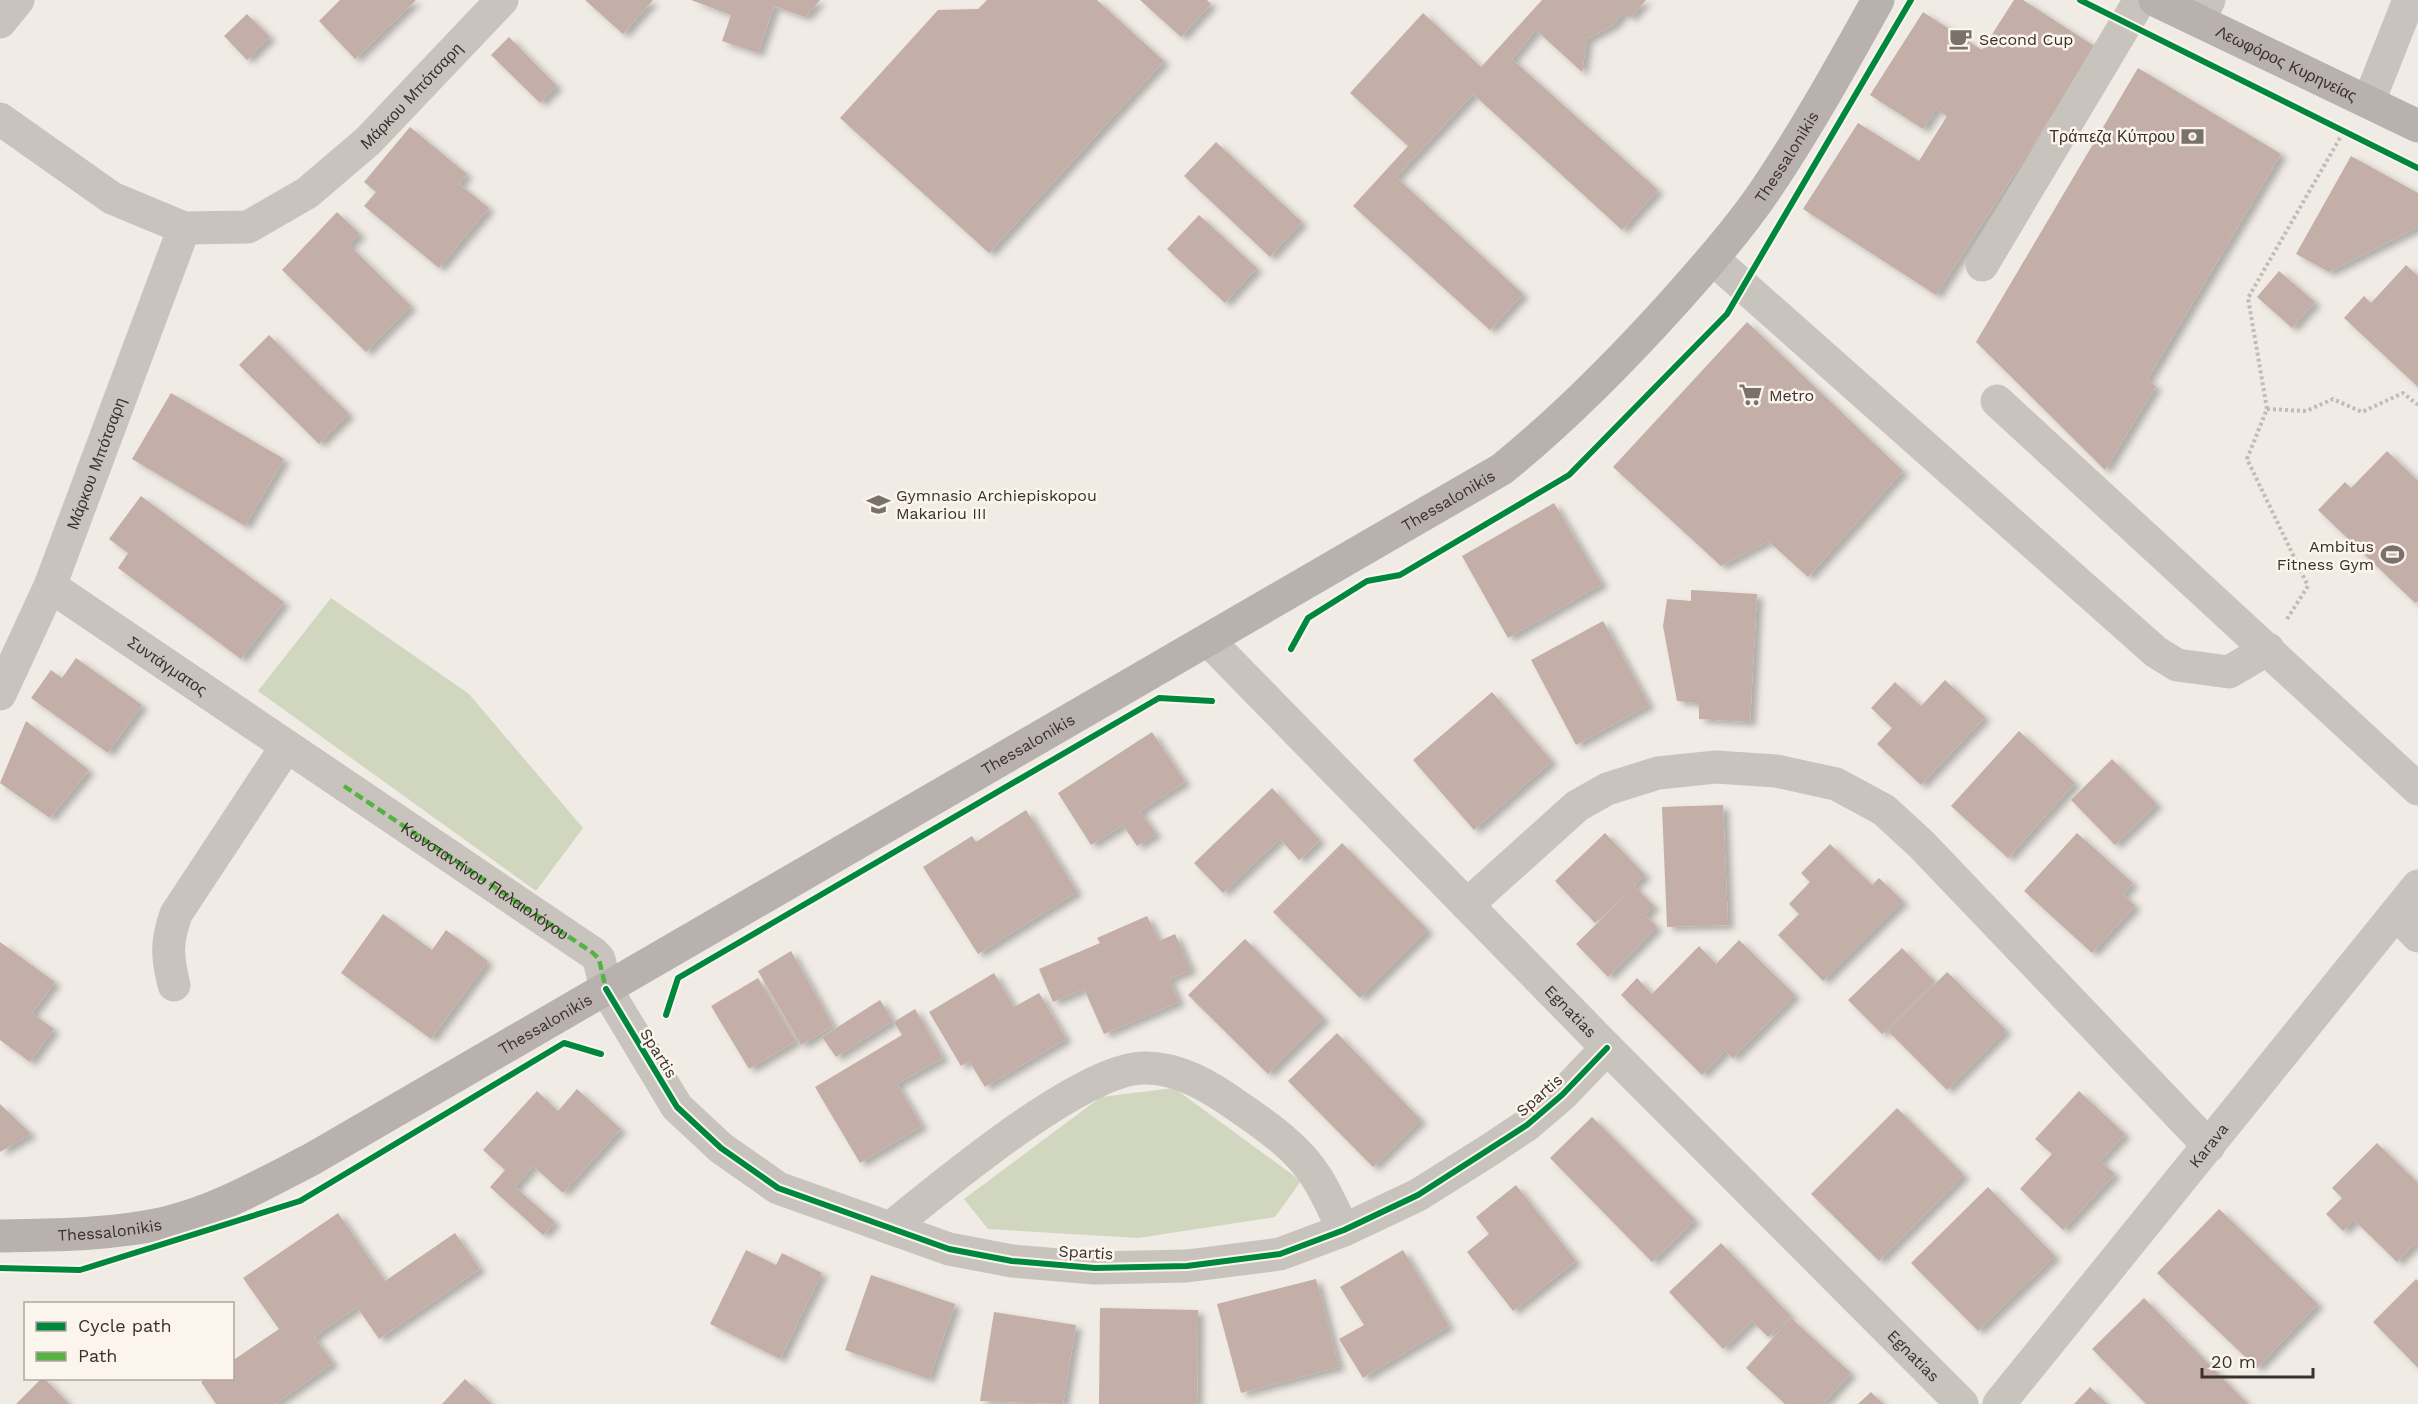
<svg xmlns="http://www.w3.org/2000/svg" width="2418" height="1404" font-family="'Work Sans',sans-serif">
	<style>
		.green { fill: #d1d6bf }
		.building { fill: #c3afa7; filter: url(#shadow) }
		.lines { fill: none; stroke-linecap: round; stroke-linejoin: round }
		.path { stroke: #c2bbb6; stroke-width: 4; stroke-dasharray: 3 3; stroke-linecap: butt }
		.minor { stroke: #c9c3be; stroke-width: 33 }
		.major { stroke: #b8b1ad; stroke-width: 33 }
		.quiet { stroke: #57b246; stroke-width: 4.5; stroke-dasharray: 9 4.5; stroke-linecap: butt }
		.cycleway-casing { stroke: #fbf5ee; stroke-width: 10 }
		.cycleway { stroke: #00873e; stroke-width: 6 }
		.labels { text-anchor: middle; stroke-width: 5; stroke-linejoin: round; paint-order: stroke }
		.poi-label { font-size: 16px; fill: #3b302b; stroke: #fbf5ee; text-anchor: start }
		.street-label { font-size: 16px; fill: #3b302b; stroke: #fbf5ee }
	</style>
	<defs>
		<filter id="shadow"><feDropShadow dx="6" dy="4" stdDeviation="3" flood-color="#0004"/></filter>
	</defs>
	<rect width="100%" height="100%" fill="#f0ebe5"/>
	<path class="green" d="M331,598L469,694L583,828L536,891L258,691Z
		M1174,1088L1301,1181L1275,1217L1138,1238L988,1229L964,1199L1101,1097Z"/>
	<path class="building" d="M340,0H416L355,59L319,21Z
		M585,0H653L623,34Z
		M691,0H820L805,17L774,6L758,53L722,41L731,15Z
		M987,0H1097L1164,61L989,253L840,118L938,10L978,9Z
		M1140,0H1207L1211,4L1181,37Z
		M1542,0H1646L1630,18L1624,12L1613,25L1587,39L1582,72L1536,30L1512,59L1658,190L1622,230L1474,95L1476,91L1396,177L1523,294L1490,330L1353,206L1408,146L1350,93L1423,13L1481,67Z
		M2014,0H2023L2096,47L1936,295L1803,209L1858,123L1919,161L1947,116L1936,109L1923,129L1870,95L1923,12L1982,50Z
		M247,14L270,37L247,60L224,36Z
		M509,37L557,86L540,103L491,55Z
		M2138,68L2281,154L2147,380L2156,386L2105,470L1976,342Z
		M410,127L467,174L459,184L489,208L439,268L364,206L376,192L364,182Z
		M1216,142L1302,222L1270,257L1184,176Z
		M2351,156L2418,193V227L2329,272L2296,254Z
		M337,212L360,234L349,245L411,306L366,352L282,270Z
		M1199,215L1257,268L1225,303L1167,249Z
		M2406,265L2418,276V387L2344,318L2364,296L2371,303Z
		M2279,271L2315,302L2292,328L2257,297Z
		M1747,322L1903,471L1808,577L1768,541L1721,566L1613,467Z
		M269,335L349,414L319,444L239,365Z
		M171,393L284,459L245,526L132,459Z
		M2387,451L2418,481V601L2415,603L2318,510L2345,482L2351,488Z
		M141,496L284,602L241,659L118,568L128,553L109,539Z
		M1554,503L1602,584L1508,638L1462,556Z
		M1691,590L1757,594L1750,722L1699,719V703L1677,701L1663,626L1667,599L1691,601Z
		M1603,621L1649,705L1576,745L1531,660Z
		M76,658L142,705L108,753L31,698L51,670L62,678Z
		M1945,680L1985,717L1921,785L1877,744L1892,728L1871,708L1895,682L1921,706Z
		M1492,692L1552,761L1474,830L1413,760Z
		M26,721L89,770L50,818L0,783Z
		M2019,731L2075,783L2008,858L1951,806Z
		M1152,732L1185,782L1140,811L1156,834L1137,846L1123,825L1091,845L1058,793Z
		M2112,759L2157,804L2115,845L2071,800Z
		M1272,788L1320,840L1299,860L1280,839L1223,893L1194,863Z
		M1723,805L1728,925L1667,927L1662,807Z
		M1026,810L1077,892L978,954L923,867L972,836L976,842Z
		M1605,833L1645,875L1634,886L1654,906L1645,915L1657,927L1608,977L1576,944L1631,890L1595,923L1555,881Z
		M2077,833L2133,883L2123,894L2135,906L2092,953L2024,891Z
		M1342,843L1428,930L1360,998L1273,912Z
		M1830,844L1872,885L1879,878L1903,901L1823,981L1778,935L1799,914L1789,904L1810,882L1801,873Z
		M383,914L432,950L446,930L488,961L431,1039L341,973Z
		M1147,916L1159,941L1175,934L1191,970L1169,979L1179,1002L1104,1034L1084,989L1053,1002L1039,969L1100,943L1097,938Z
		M1245,939L1324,1018L1268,1074L1188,995Z
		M1739,940L1795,995L1733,1058L1725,1051L1702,1075L1621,995L1637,978L1652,994L1699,946L1716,964Z
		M0,942L55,982L32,1013L54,1029L30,1062L0,1040Z
		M1902,948L1935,982L1882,1034L1848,1000Z
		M791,951L833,1026L801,1045L758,971Z
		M1947,972L2006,1030L1947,1090L1888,1031Z
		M994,973L1014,1007L1039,993L1066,1039L985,1087L969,1061L961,1066L929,1012Z
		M758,978L796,1041L749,1069L711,1006Z
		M880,1000L893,1021L836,1057L822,1037Z
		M915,1009L943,1058L897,1084L922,1126L860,1163L815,1087L902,1035L894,1022Z
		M1337,1033L1421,1120L1373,1167L1288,1081Z
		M577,1089L621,1129L563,1193L533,1166L515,1187L555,1222L543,1235L490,1187L505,1170L483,1150L537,1091L558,1111Z
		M2079,1091L2125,1134L2100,1161L2115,1174L2063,1230L2020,1189L2052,1154L2035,1139Z
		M0,1104L31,1134L0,1152Z
		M1897,1108L1964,1175L1879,1261L1811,1194Z
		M1592,1117L1695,1220L1652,1262L1550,1158Z
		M2377,1143L2418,1183V1241L2397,1262L2354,1220L2343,1231L2326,1214L2342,1198L2332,1188Z
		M1516,1185L1576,1261L1513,1311L1467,1252L1489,1234L1476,1217Z
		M1988,1187L2055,1256L1978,1331L1911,1263Z
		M2219,1209L2318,1304L2257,1368L2157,1273Z
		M338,1213L385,1281L455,1233L480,1269L379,1339L357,1307L314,1337L333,1363L275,1404H216L201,1382L207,1378H232V1361L279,1329L243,1278Z
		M1721,1243L1791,1316L1768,1337L1752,1321L1723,1349L1669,1292Z
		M746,1250L776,1265L782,1253L822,1273L780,1359L710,1324Z
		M1403,1250L1449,1326L1363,1378L1339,1339L1364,1325L1340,1287Z
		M871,1275L955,1304L929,1379L845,1350Z
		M1316,1279L1339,1367L1241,1393L1217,1304Z
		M2416,1279L2418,1281V1368L2373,1322Z
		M2144,1298L2248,1404H2146L2092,1349Z
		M1100,1308L1198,1310L1197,1404H1099Z
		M994,1312L1076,1325L1063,1404L980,1401Z
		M1791,1318L1851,1373L1823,1404H1785L1746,1368Z
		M42,1378H44L69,1404H16Z
		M465,1379L492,1404H442Z
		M2090,1387L2107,1404H2074Z
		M1871,1392L1883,1404H1858Z"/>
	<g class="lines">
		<path class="path" d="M2267,409L2306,411L2333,399L2362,412L2403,393L2418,405
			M2287,619L2308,586L2247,459L2267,409L2248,298L2344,131"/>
		<g class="minor">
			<path d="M2199,21L2209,0"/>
			<path d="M0,22L18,0"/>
			<path d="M2369,101L2409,0"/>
			<path id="s1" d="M0,119L112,198L184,228L248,227L307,193L368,141L502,0"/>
			<path d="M1713,259L2156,652L2177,665L2229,672L2268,649"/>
			<path d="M1982,265L2140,0"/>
			<path d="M1997,401L2418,789"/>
			<path id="s2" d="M50,586L593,953L599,959L606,989L677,1107L721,1148L778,1188L949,1249L1012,1261L1095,1268L1187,1266L1280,1254L1344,1230L1418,1195L1491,1149L1527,1125L1562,1095L1607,1048"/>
			<path id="s3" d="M1208,640L1607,1048L1962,1404"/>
			<path id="s4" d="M0,694L50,586L184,228"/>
			<path d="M1467,905L1577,806L1607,789L1658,773L1716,767L1776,771L1836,784L1884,810L1922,845L2209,1146"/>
			<path d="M2397,914L2418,936"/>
			<path d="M174,985C167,956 166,943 176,914L286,747"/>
			<path d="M890,1228C941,1187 1083,1067 1145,1068C1179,1068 1209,1086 1236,1105C1265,1125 1298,1147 1317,1178C1327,1194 1335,1213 1344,1230"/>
			<path id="s5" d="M1999,1404L2418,886"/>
		</g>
		<g class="major">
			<path id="s6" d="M2155,0L2418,126"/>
			<path id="s7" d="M0,1236C55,1235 110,1235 165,1223C217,1211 265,1183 312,1159L1502,469C1565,418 1621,361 1675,301C1706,266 1738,230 1764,192C1806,130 1842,65 1878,0"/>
		</g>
		<path class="quiet" id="s8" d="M344,786L593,953L599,959L606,989"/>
		<defs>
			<path id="cycleway" d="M2080,0L2418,168
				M1291,649L1308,618L1367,581L1400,575L1569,475L1727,314L1911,0
				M606,989L677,1107L721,1148L778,1188L949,1249L1012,1261L1095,1268L1187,1266L1280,1254L1344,1230L1418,1195L1527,1125L1562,1095L1607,1048
				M666,1015L678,978L1159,698L1212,701
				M0,1268L80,1270L300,1201L564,1043L601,1054"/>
		</defs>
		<use href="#cycleway" class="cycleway-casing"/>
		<use href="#cycleway" class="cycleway"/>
	</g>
	<defs>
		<symbol id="cafe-bare" viewBox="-9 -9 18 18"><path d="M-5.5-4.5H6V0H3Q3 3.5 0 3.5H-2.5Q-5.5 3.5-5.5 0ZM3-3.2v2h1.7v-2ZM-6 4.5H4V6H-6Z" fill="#7a716c" stroke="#fbf5ee" stroke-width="2.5" paint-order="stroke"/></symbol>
		<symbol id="bank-bare" viewBox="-9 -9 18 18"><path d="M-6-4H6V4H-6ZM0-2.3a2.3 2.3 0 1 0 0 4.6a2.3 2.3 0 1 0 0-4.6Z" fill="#7a716c" stroke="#fbf5ee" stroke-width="2.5" paint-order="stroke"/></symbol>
		<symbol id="supermarket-bare" viewBox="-9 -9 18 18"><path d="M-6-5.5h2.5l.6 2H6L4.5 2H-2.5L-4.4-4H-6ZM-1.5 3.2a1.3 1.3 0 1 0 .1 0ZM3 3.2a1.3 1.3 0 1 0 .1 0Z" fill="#7a716c" stroke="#fbf5ee" stroke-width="2.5" paint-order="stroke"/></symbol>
		<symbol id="school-bare" viewBox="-9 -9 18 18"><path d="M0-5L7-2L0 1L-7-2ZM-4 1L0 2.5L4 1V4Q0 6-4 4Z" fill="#7a716c" stroke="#fbf5ee" stroke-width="2.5" paint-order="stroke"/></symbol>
		<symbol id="stadium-bare" viewBox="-9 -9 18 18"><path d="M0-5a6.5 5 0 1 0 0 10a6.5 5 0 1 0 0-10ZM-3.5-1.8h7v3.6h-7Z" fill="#7a716c" stroke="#fbf5ee" stroke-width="2.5" paint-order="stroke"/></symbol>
	</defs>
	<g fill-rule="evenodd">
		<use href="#cafe-bare" x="1944" y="22" width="33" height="33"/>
		<use href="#bank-bare" x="2176" y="120" width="33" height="33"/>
		<use href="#supermarket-bare" x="1734" y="378" width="33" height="33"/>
		<use href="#school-bare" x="862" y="488" width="33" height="33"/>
		<use href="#stadium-bare" x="2376" y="538" width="33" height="33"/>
	</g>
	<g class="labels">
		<g class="poi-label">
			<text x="1979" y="45">Second Cup</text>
			<text x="2175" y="142" text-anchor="end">Τράπεζα Κύπρου</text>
			<text x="1769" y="401">Metro</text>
			<text x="896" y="501">Gymnasio Archiepiskopou<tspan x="896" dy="18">Makariou III</tspan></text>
			<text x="2374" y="552" text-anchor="end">Ambitus<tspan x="2374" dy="18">Fitness Gym</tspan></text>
		</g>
		<g class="street-label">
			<text dy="6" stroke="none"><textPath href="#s6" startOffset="146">Λεωφόρος Κυρηνείας</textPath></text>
			<text dy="6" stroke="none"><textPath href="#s1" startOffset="490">Μάρκου Μπότσαρη</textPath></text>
			<text dy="6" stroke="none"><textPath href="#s7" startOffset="2126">Thessalonikis</textPath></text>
			<text dy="6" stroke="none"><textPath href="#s4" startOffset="250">Μάρκου Μπότσαρη</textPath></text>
			<text dy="6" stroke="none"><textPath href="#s7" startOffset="1640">Thessalonikis</textPath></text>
			<text dy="6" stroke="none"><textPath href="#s2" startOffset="142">Συντάγματος</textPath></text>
			<text dy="6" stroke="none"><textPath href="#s7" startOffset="1154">Thessalonikis</textPath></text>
			<text dy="6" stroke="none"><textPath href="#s8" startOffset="170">Κωνσταντίνου Παλαιολόγου</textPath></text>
			<text dy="6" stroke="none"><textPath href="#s3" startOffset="519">Egnatias</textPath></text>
			<text dy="6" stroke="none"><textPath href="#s7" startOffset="596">Thessalonikis</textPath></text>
			<text transform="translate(659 1053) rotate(58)" y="6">Spartis</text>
			<text transform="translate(1539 1095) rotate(-41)" y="6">Spartis</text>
			<text dy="6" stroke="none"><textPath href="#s5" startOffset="333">Karava</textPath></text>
			<text dy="6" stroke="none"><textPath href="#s7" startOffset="110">Thessalonikis</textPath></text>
			<text transform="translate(1086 1252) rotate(3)" y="6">Spartis</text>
			<text dy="6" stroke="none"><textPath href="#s3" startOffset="1005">Egnatias</textPath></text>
		</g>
	</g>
	<rect x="24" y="1302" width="210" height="78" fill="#fbf5ee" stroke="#aea6a0" stroke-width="1.5"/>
	<rect x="36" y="1322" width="30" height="9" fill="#00873e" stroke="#aea6a0" stroke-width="1.5"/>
	<text x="78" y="1332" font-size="18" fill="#3b302b">Cycle path</text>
	<rect x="36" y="1352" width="30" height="9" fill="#57b246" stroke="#aea6a0" stroke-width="1.5"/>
	<text x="78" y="1362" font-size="18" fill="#3b302b">Path</text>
	<path d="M2202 1368v9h111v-9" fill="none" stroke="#3b302b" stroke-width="3"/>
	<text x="2211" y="1368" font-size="18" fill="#3b302b" stroke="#fbf5ee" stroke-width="4.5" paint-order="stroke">20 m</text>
</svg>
